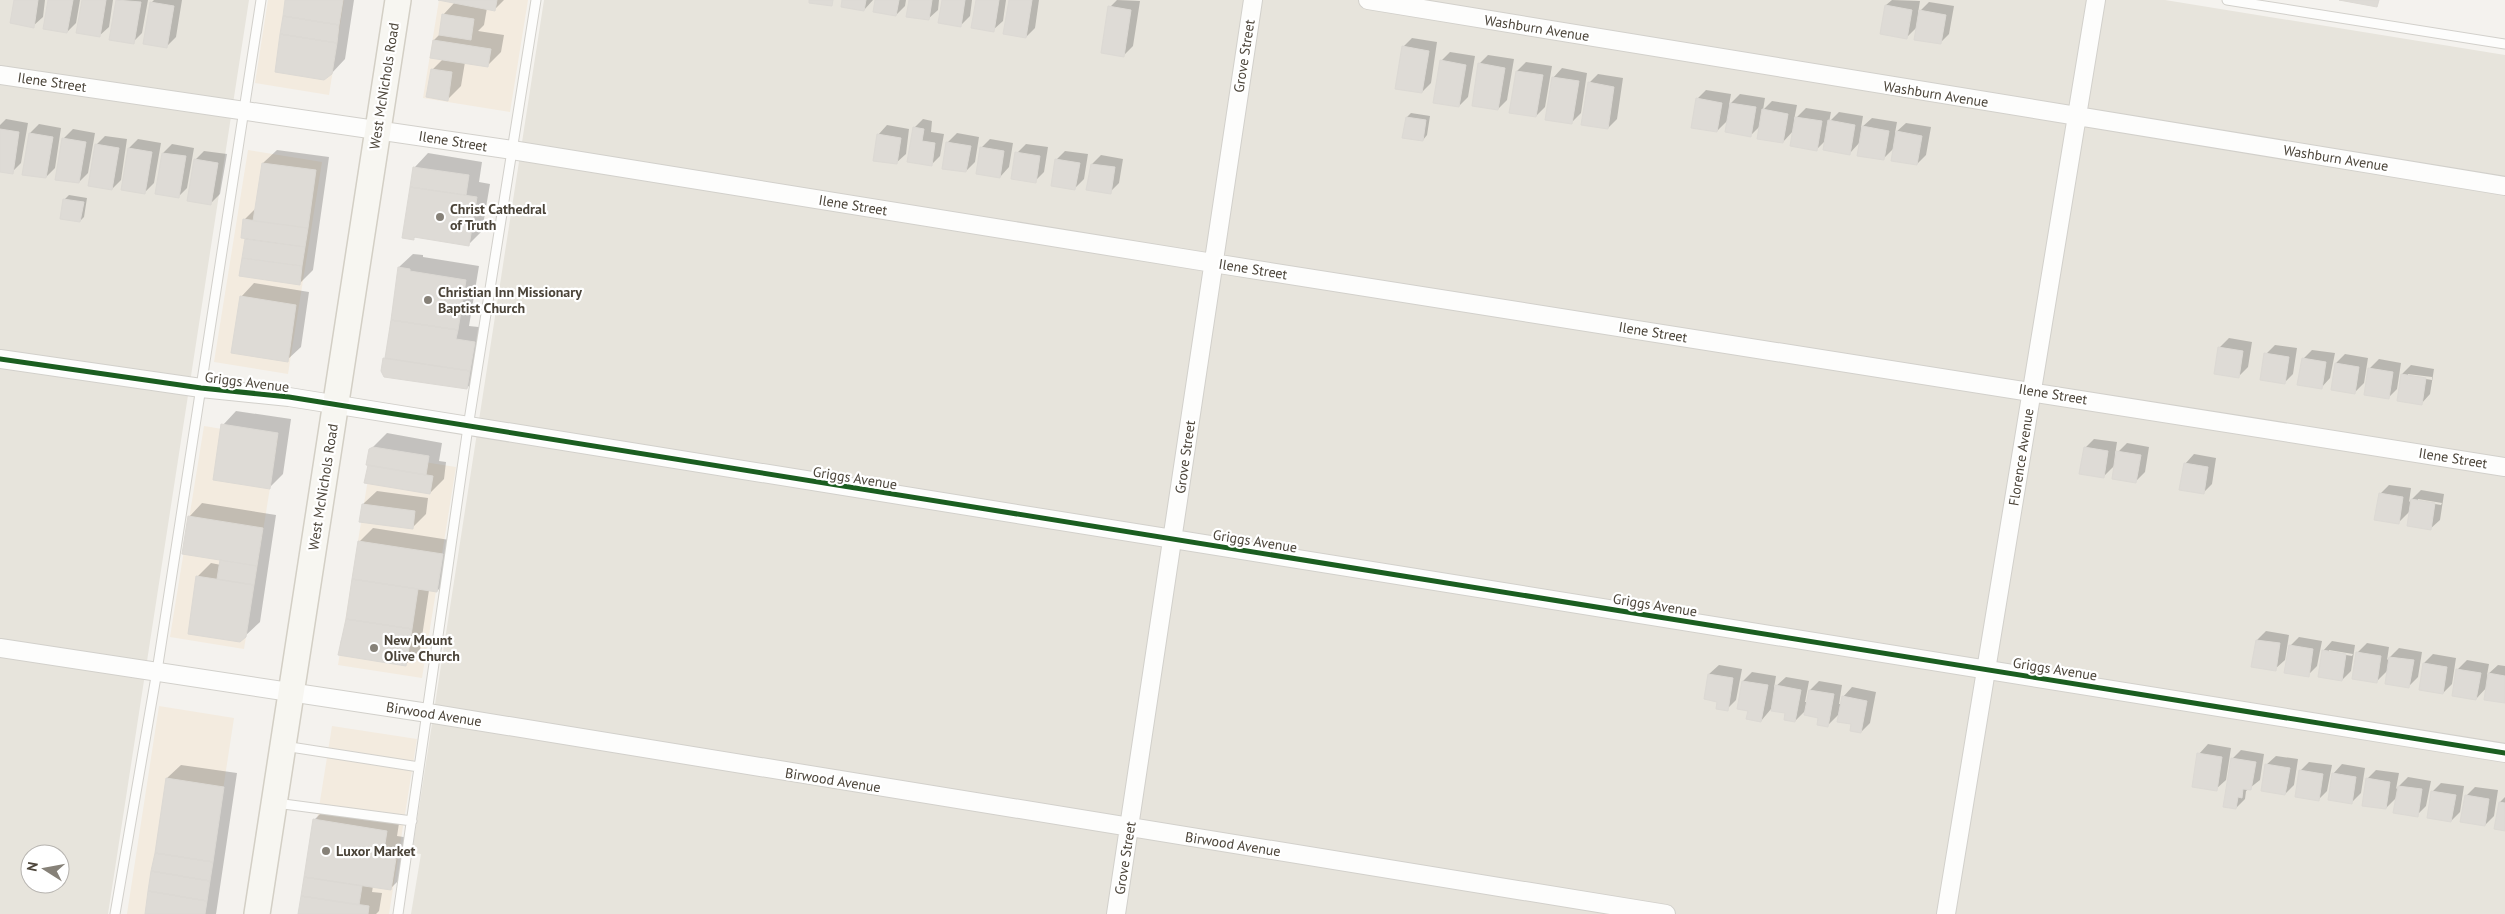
<svg xmlns="http://www.w3.org/2000/svg" width="2505" height="914" font-family="'PT Sans',sans-serif">
	<style>
		.residential { fill: #e7e4dc; fill-rule: evenodd }
		.commercial { fill: #f3ebdf }
		.shadow { fill: #0003; fill-rule: evenodd }
		.building { fill: #dedbd6; stroke: #dcd9d4 }
		.lines { fill: none; stroke-linecap: round; stroke-linejoin: round }
		.service-casing { stroke: #d2d0cb; stroke-width: 11 }
		.minor-casing { stroke: #d2d0cb; stroke-width: 20 }
		.secondary-casing { stroke: #d3cfc5; stroke-width: 28 }
		.service { stroke: #fdfdfc; stroke-width: 9 }
		.minor { stroke: #fdfdfc; stroke-width: 18 }
		.secondary { stroke: #f7f6f1; stroke-width: 25 }
		.cycleway-casing { stroke: #fff; stroke-width: 8 }
		.cycleway { stroke: #1b5e20; stroke-width: 5 }
		.poi-dot { fill: #868178; stroke: #fff; stroke-width: 2 }
		.labels { text-anchor: middle; stroke-width: 4.5; stroke-linejoin: round; paint-order: stroke }
		.street-label { font-size: 14px; fill: #4b4439; stroke: #fff }
		.poi-label { font-size: 14px; font-weight: bold; fill: #4b4439; stroke: #fff; text-anchor: start }
	</style>
	<rect width="100%" height="100%" fill="#f4f2ee"/>
	<path class="residential" d="M0,0H249L108,914H0ZM30,854H60V884H30Z
		M544,0H2165L2505,55V914H411L421,854L412,853Z"/>
	<path class="commercial" d="M268,0H344L329,95L255,83Z
		M439,0H528L510,112L423,98Z
		M248,150L322,162L288,374L214,362Z
		M204,426L278,438L244,649L170,637Z
		M372,454L456,467L422,678L338,665Z
		M159,706L234,718L204,914H127Z
		M332,726L417,739L389,914H302Z"/>
	<path class="shadow" d="M15,0H45L43,17L33,26Z
		M49,0H80L76,23L67,32Z
		M83,0H113L109,27L99,36Z
		M117,0H148L142,33L133,42L111,39Z
		M154,0H182L176,37L167,46L151,3Z
		M287,0H354L345,59L331,74Z
		M441,0H504L495,9L487,8L484,25L478,31L504,35L501,52L487,66L465,62L461,86L448,99L432,70L443,59L431,57L434,40L440,34L443,15L455,2Z
		M844,0H873L864,10Z
		M877,0H906L905,6L896,15Z
		M910,0H939L938,10L928,19Z
		M943,0H972L970,16L961,25Z
		M977,0H1006L1003,21L993,30Z
		M1010,0H1039L1035,28L1026,37Z
		M1117,0L1140,1L1133,46L1124,55L1110,7Z
		M1892,0L1920,1L1918,13L1929,2L1954,6L1949,34L1940,43L1918,26L1906,38L1886,5Z
		M1412,38L1437,42L1431,83L1422,92L1403,47Z
		M1450,52L1475,56L1468,97L1459,106L1441,61Z
		M1488,55L1514,59L1507,100L1498,109L1479,64Z
		M1526,62L1552,66L1545,107L1536,116L1511,112L1517,71Z
		M1562,68L1587,73L1581,113L1572,122L1553,78Z
		M1598,74L1623,78L1617,119L1608,128L1589,83Z
		M1706,90L1731,94L1729,105L1740,94L1765,98L1763,110L1772,101L1797,105L1794,120L1806,108L1831,112L1829,122L1839,112L1863,116L1861,128L1872,118L1897,122L1895,133L1906,123L1931,127L1926,155L1917,164L1894,148L1883,159L1860,142L1850,153L1826,140L1817,149L1794,130L1783,142L1760,126L1751,135L1728,120L1717,131L1697,99Z
		M1411,113L1430,116L1427,135L1423,140L1407,117Z
		M6,119L28,123L21,163L12,172L0,170V125Z
		M923,119L932,121L931,132L944,134L940,156L931,165L914,128Z
		M39,124L61,128L55,168L46,177L30,133Z
		M887,125L909,129L906,154L896,163L878,135Z
		M73,129L95,133L88,173L79,182L64,138Z
		M957,133L979,137L975,162L966,171L947,143Z
		M105,136L127,139L121,180L112,189L96,145Z
		M138,139L161,143L154,183L145,192L129,148Z
		M990,139L1013,143L1009,167L1000,177L981,148Z
		M172,144L194,148L187,188L178,197L163,153Z
		M1026,144L1048,147L1044,172L1035,181L1017,153Z
		M277,150L329,157L313,270L300,283L241,275L246,238L244,220L256,208L263,163Z
		M204,151L227,154L220,194L211,203L195,160Z
		M1065,151L1088,154L1084,179L1075,188L1056,160Z
		M428,153L482,162L479,182L490,184L482,231L469,244L416,236L413,239L404,237L415,167Z
		M1101,155L1123,159L1119,183L1110,192L1092,164Z
		M69,195L87,198L84,217L80,221L61,218L65,199Z
		M413,254L423,255V257L479,266L469,326L488,328L480,374L467,388L383,374L399,267Z
		M254,283L309,292L301,347L287,360L241,297Z
		M2229,338L2252,342L2248,367L2238,377L2216,373L2220,347Z
		M2275,345L2297,348L2293,374L2284,383L2266,354Z
		M2312,350L2335,353L2330,378L2321,388L2303,359Z
		M2345,354L2368,358L2364,383L2355,392L2336,363Z
		M2379,359L2401,363L2397,389L2388,398L2370,368Z
		M2411,365L2434,369L2430,394L2421,404L2402,374ZM2408,374L2432,377V380L2408,376Z
		M236,411L291,419L283,474L269,488L223,425Z
		M387,433L442,443L439,461L446,462L444,479L430,493L370,450Z
		M2094,439L2117,442L2115,455L2127,443L2149,447L2145,472L2136,481L2115,465L2103,477L2085,448Z
		M2194,454L2216,458L2212,484L2203,493L2185,464Z
		M2389,485L2411,488L2409,502L2421,490L2444,494L2440,520L2430,529L2410,511L2398,523L2380,494ZM2418,499L2442,503L2441,505L2418,501Z
		M377,491L428,498L426,514L412,528L363,504Z
		M202,503L276,515L260,622L245,636L197,577L211,563L221,565V559L189,517Z
		M373,528L456,541L451,577L437,591L429,590L420,650L406,664L339,654L341,640L344,637L359,542Z
		M2266,631L2289,635L2285,660L2275,669L2257,640Z
		M2299,637L2322,641L2317,666L2308,675L2290,646Z
		M2332,641L2355,645L2351,671L2342,680L2323,651ZM2329,650L2353,654L2352,656L2329,652Z
		M2367,643L2389,647L2387,660L2399,648L2422,652L2418,677L2409,686L2388,670L2376,682L2358,652Z
		M2433,654L2456,658L2452,684L2443,693L2424,663Z
		M2467,660L2489,664L2487,675L2498,665L2505,666V702L2487,687L2476,699L2458,669Z
		M1719,665L1742,669L1736,700L1727,709L1719,701L1709,674Z
		M1752,672L1776,676L1774,688L1786,677L1809,681L1805,702H1808L1810,690L1819,681L1842,685L1839,704H1842L1843,697L1852,687L1876,692L1870,723L1861,732L1840,713L1828,725L1807,709L1795,721L1786,712L1771,709L1761,721L1749,710L1743,681Z
		M2208,744L2231,748L2226,780L2216,789L2199,754Z
		M2241,750L2264,754L2260,780L2246,791L2245,799L2236,808L2232,759Z
		M2276,756L2298,759L2294,785L2285,794L2266,765Z
		M2309,762L2332,765L2327,791L2318,800L2300,771Z
		M2342,764L2365,768L2361,793L2351,803L2333,774Z
		M181,765L237,773L216,914H146L167,778Z
		M2376,770L2399,773L2396,789L2408,777L2431,781L2426,806L2417,815L2397,797L2386,808L2367,779Z
		M2441,783L2464,786L2460,812L2451,821L2432,792Z
		M2475,787L2498,790L2494,816L2485,825L2466,796Z
		M2505,797V829L2500,802Z
		M328,806L400,817L397,836L410,838L404,875L390,889L373,886L372,892L382,893L379,911L376,914H299L314,820Z"/>
	<path class="building" d="M14,0H38L34,28L10,23Z
		M48,0H73L67,33L43,29Z
		M82,0H106L100,37L76,33Z
		M116,0L141,2L134,44L109,40Z
		M285,0H343L339,25L283,16Z
		M438,0H497L495,11Z
		M809,0H833L832,6L809,3Z
		M842,0H866L864,11L841,7Z
		M875,0H899L896,16L873,12Z
		M909,0H932L929,20L906,17Z
		M942,0H965L961,27L938,23Z
		M976,0H999L994,32L971,28Z
		M1009,0H1032L1026,38L1003,34Z
		M2339,0H2379L2377,7Z
		M150,2L174,6L167,48L143,44Z
		M1885,5L1912,10L1907,39L1880,34Z
		M1108,6L1131,10L1124,57L1101,53Z
		M1919,10L1946,15L1941,44L1914,40Z
		M442,14L474,19L471,40L439,35Z
		M283,16L339,25L337,43L280,34Z
		M280,34L337,43L332,74L324,80L275,72Z
		M433,40L491,49L488,67L430,58Z
		M1402,46L1429,51L1422,93L1395,89Z
		M1440,60L1466,65L1459,107L1433,103Z
		M1478,63L1505,68L1498,110L1472,106Z
		M431,69L452,72L448,101L426,97Z
		M1516,71L1543,75L1536,117L1509,113Z
		M1552,77L1579,81L1572,124L1545,120Z
		M1588,82L1614,87L1608,129L1581,125Z
		M1696,98L1722,103L1717,132L1691,128Z
		M1730,103L1756,107L1751,137L1725,132Z
		M1762,109L1788,114L1783,143L1757,139Z
		M1406,117L1426,120L1423,141L1402,138Z
		M1795,117L1822,121L1817,151L1790,146Z
		M1828,120L1855,125L1850,155L1823,150Z
		M1862,126L1889,131L1884,160L1857,156Z
		M913,127L924,129L922,141L935,143L932,166L907,162Z
		M0,129L19,132L13,174L0,172Z
		M1896,131L1922,136L1917,165L1891,161Z
		M29,133L53,137L46,178L22,175Z
		M877,134L901,138L897,164L873,161Z
		M62,138L86,142L79,183L55,180Z
		M946,142L971,146L966,172L942,169Z
		M95,144L119,148L112,190L88,186Z
		M980,147L1004,151L1000,178L976,174Z
		M128,148L152,152L145,194L121,190Z
		M1015,152L1040,156L1036,183L1011,179Z
		M162,153L186,156L179,198L155,194Z
		M194,159L218,163L211,205L187,201Z
		M1055,159L1080,163L1075,190L1051,186Z
		M262,163L316,170L308,228L253,221Z
		M1091,164L1115,167L1111,194L1086,190Z
		M413,167L469,175L466,195L410,187Z
		M410,187L477,197L469,246L414,237V240L402,238Z
		M63,199L84,202L80,222L60,219Z
		M243,219L308,228L305,247L241,238Z
		M245,239L305,247L302,266L242,258Z
		M242,258L302,266L300,285L239,276Z
		M398,267L410,269V271L466,280L458,330L391,320Z
		M240,296L296,305L288,362L231,353Z
		M391,320L458,330L456,339L475,342L470,371L385,358Z
		M2218,347L2243,351L2239,378L2214,374Z
		M2264,353L2289,357L2285,384L2260,380Z
		M383,358L470,371L467,389L384,377L381,371Z
		M2302,358L2326,362L2322,389L2297,385Z
		M2335,363L2359,367L2355,394L2331,390Z
		M2368,368L2393,372L2389,399L2364,395Z
		M2401,374L2426,378L2422,405L2397,401Z
		M221,424L278,433L270,489L213,480Z
		M373,447L429,456L426,475L366,465L369,449Z
		M2084,447L2108,451L2104,478L2079,474Z
		M2116,451L2141,455L2136,483L2112,479Z
		M2184,463L2208,467L2204,494L2179,490Z
		M368,465L433,476L430,494L364,483Z
		M2379,493L2403,497L2399,524L2374,520Z
		M2411,499L2435,503L2431,530L2407,526Z
		M362,504L415,511L413,529L359,522Z
		M188,516L263,528L257,566L182,554Z
		M358,541L443,554L437,592L352,579Z
		M220,560L257,566L254,585L217,579Z
		M196,576L254,585L246,637L240,642L188,634Z
		M352,579L418,589L412,629L346,619Z
		M346,619L412,629L406,666L338,655Z
		M2256,640L2280,643L2276,671L2251,667Z
		M2289,645L2313,649L2309,677L2284,673Z
		M2322,650L2346,654L2342,681L2318,677Z
		M2356,652L2381,656L2377,683L2352,679Z
		M2389,657L2414,660L2409,688L2385,684Z
		M2423,663L2447,667L2443,694L2419,690Z
		M2456,669L2481,673L2476,700L2452,696Z
		M2488,673L2505,676V703L2484,700Z
		M1708,674L1733,678L1728,711L1716,709L1717,702L1704,699Z
		M1742,681L1768,685L1761,722L1746,719L1748,711L1737,709Z
		M1775,685L1801,690L1795,722L1784,720L1785,713L1771,711Z
		M1809,690L1834,694L1828,727L1817,725L1818,718L1804,715Z
		M1842,696L1867,701L1861,733L1850,731L1851,724L1837,722Z
		M2197,753L2222,757L2217,791L2192,787Z
		M2231,758L2256,762L2251,790L2243,789L2242,798L2238,797L2236,809L2223,807Z
		M2265,764L2290,768L2285,795L2261,791Z
		M2299,770L2323,774L2319,801L2295,797Z
		M2332,773L2356,777L2352,804L2328,800Z
		M166,778L224,787L213,862L155,853Z
		M2366,778L2390,782L2386,809L2362,806Z
		M2398,786L2422,789L2418,817L2393,813Z
		M2431,791L2456,795L2451,822L2427,818Z
		M2465,795L2489,799L2485,826L2460,822Z
		M2499,802L2505,803V831L2494,829Z
		M313,819L387,831L384,850L397,852L391,890L304,877Z
		M155,853L213,862L210,881L151,871Z
		M151,871L210,881L207,901L148,891Z
		M304,877L362,886L359,905L301,896Z
		M148,891L207,901L205,914H145Z
		M301,896L369,906L368,914H298Z"/>
	<g class="lines">
		<defs>
			<path id="service" d="M2227,0L2505,44
				M284,746L419,767
				M276,803L412,821
				M115,914L157,671L261,0
				M398,914L468,427L536,0"/>
			<path id="minor" d="M1368,0L2505,186
				M0,75L512,150L1213,263L2505,467
				M0,359L201,388L289,397L2505,753
				M0,648L428,713L1666,914
				M1116,914L1253,0
				M1946,914L2096,0"/>
			<path id="secondary" d="M257,914L398,0"/>
		</defs>
		<use href="#service" class="service-casing"/>
		<use href="#minor" class="minor-casing"/>
		<use href="#secondary" class="secondary-casing"/>
		<use href="#service" class="service"/>
		<use href="#minor" class="minor"/>
		<use href="#secondary" class="secondary"/>
		<defs>
			<path id="cycleway" d="M0,359L201,388L289,397L2505,753"/>
		</defs>
		<use href="#cycleway" class="cycleway-casing"/>
		<use href="#cycleway" class="cycleway"/>
	</g>
	<g class="poi-dot">
		<circle cx="440" cy="217" r="5"/>
		<circle cx="428" cy="300" r="5"/>
		<circle cx="374" cy="648" r="5"/>
		<circle cx="326" cy="851" r="5"/>
	</g>
	<g class="labels">
		<g class="street-label">
			<text transform="translate(1537 28) rotate(9)" y="5">Washburn Avenue</text>
			<text transform="translate(1244 56) rotate(-81)" y="5">Grove Street</text>
			<text transform="translate(52 82) rotate(8)" y="5">Ilene Street</text>
			<text transform="translate(384 86) rotate(-81)" y="5">West McNichols Road</text>
			<text transform="translate(1936 94) rotate(9)" y="5">Washburn Avenue</text>
			<text transform="translate(453 141) rotate(9)" y="5">Ilene Street</text>
			<text transform="translate(2336 158) rotate(9)" y="5">Washburn Avenue</text>
			<text transform="translate(853 205) rotate(9)" y="5">Ilene Street</text>
			<text transform="translate(1253 269) rotate(9)" y="5">Ilene Street</text>
			<text transform="translate(1653 332) rotate(9)" y="5">Ilene Street</text>
			<text transform="translate(247 382) rotate(7)" y="5">Griggs Avenue</text>
			<text transform="translate(2053 394) rotate(9)" y="5">Ilene Street</text>
			<text transform="translate(1185 457) rotate(-82)" y="5">Grove Street</text>
			<text transform="translate(2021 457) rotate(-81)" y="5">Florence Avenue</text>
			<text transform="translate(2453 458) rotate(9)" y="5">Ilene Street</text>
			<text transform="translate(855 478) rotate(9)" y="5">Griggs Avenue</text>
			<text transform="translate(323 487) rotate(-81)" y="5">West McNichols Road</text>
			<text transform="translate(1255 541) rotate(9)" y="5">Griggs Avenue</text>
			<text transform="translate(1655 605) rotate(9)" y="5">Griggs Avenue</text>
			<text transform="translate(2055 669) rotate(9)" y="5">Griggs Avenue</text>
			<text transform="translate(434 714) rotate(9)" y="5">Birwood Avenue</text>
			<text transform="translate(833 780) rotate(9)" y="5">Birwood Avenue</text>
			<text transform="translate(1233 844) rotate(9)" y="5">Birwood Avenue</text>
			<text transform="translate(1125 858) rotate(-81)" y="5">Grove Street</text>
		</g>
		<g class="poi-label">
			<text x="450" y="214">Christ Cathedral<tspan x="450" dy="16">of Truth</tspan></text>
			<text x="438" y="297">Christian Inn Missionary<tspan x="438" dy="16">Baptist Church</tspan></text>
			<text x="384" y="645">New Mount<tspan x="384" dy="16">Olive Church</tspan></text>
			<text x="336" y="856">Luxor Market</text>
		</g>
	</g>
	<g transform="translate(45 869) rotate(281)"><circle r="24" fill="#ffffff" stroke="#b7b4b0"/>
	<path d="M0-4L9 19L0 12L-9 19Z" fill="#868178"/>
	<text y="-8" font-size="14" font-weight="bold" text-anchor="middle" fill="#4b4439">N</text>
	</g>
</svg>
